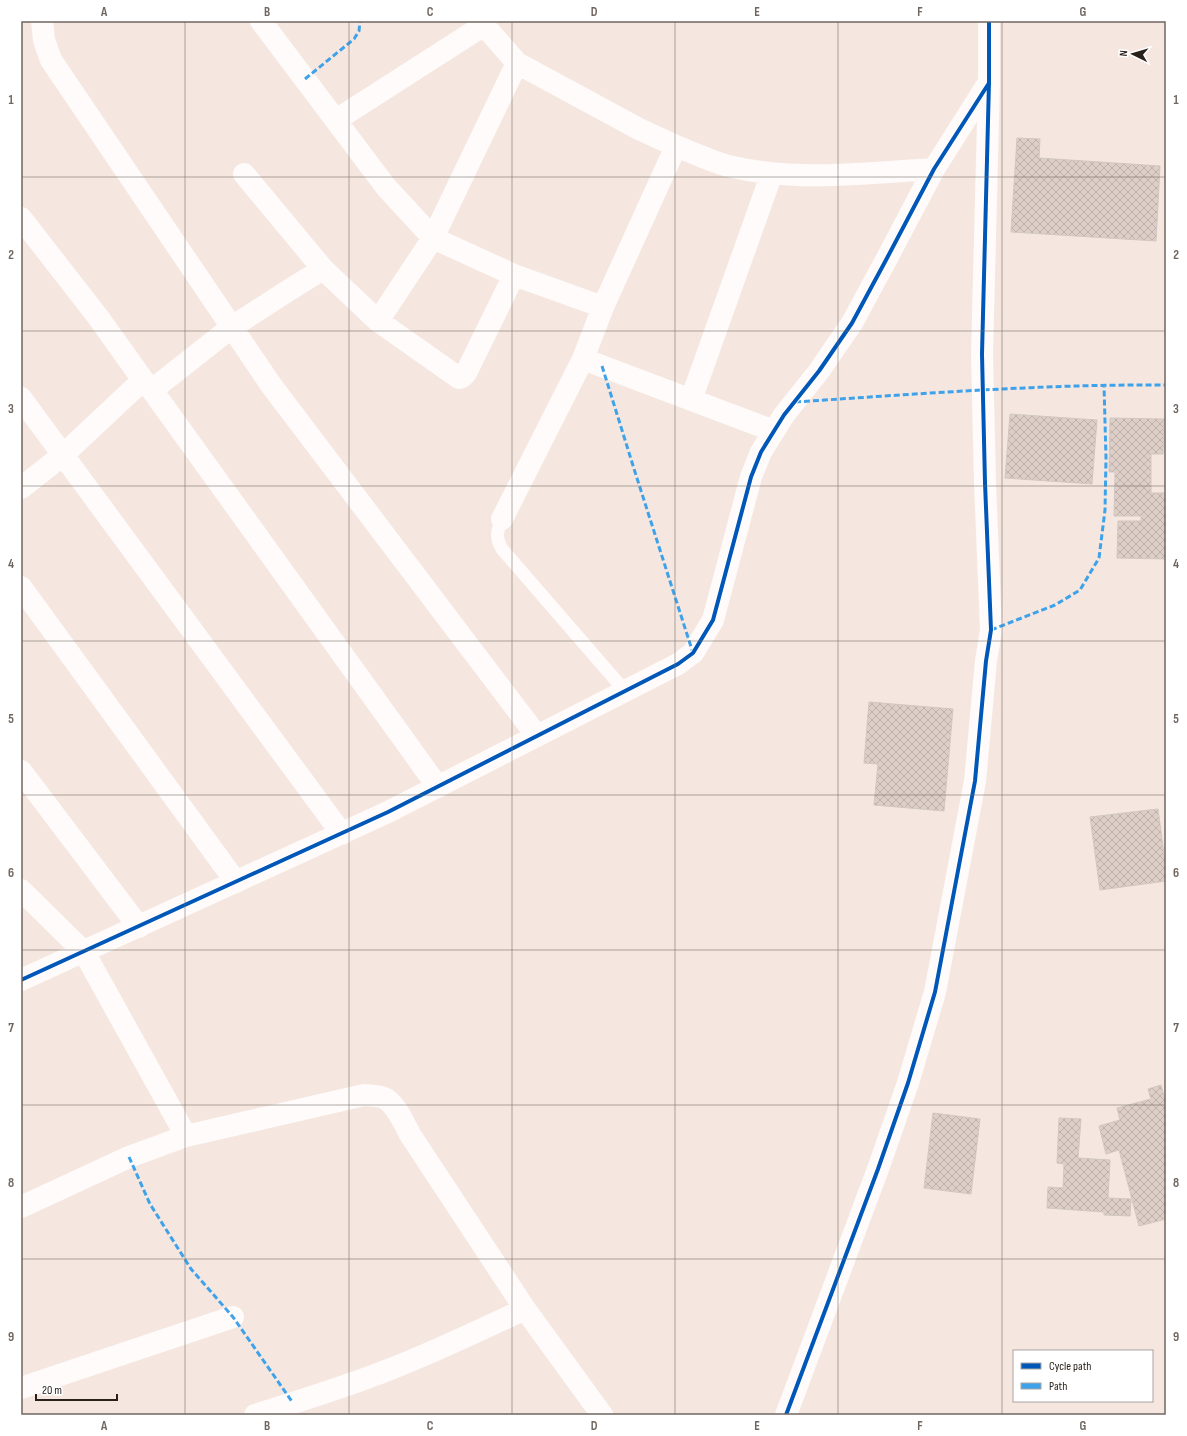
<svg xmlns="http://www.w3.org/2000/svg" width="1187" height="1436" font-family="'Sofia Sans Condensed',sans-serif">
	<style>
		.building { fill: url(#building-cross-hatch); stroke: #d2c7c2 }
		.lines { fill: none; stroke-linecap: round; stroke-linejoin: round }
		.lane { stroke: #fefbfa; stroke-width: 13 }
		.street { stroke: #fefbfa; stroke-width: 22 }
		.quiet { stroke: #3ea2ea; stroke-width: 3; stroke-dasharray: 6 3; stroke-linecap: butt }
		.cycleway-casing { stroke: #fff; stroke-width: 6 }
		.cycleway { stroke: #0057b8; stroke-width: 4 }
		.grid { fill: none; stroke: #706660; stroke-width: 1; stroke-opacity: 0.55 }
		.neatline { fill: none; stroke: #706660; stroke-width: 1.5 }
		.grid-label { font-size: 13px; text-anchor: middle; font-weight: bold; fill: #706660 }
	</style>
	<defs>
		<pattern id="building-cross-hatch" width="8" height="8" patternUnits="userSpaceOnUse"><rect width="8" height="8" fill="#ddcec7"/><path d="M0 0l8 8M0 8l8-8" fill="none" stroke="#beb1aa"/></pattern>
	</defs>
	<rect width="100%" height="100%" fill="#f5e7e0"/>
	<path class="building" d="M1017,138L1040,139L1039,158L1160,166L1156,241L1011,232Z
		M1010,414L1097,420L1092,484L1005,478Z
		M1110,418L1164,419L1163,454H1151V493H1166V559L1117,558L1118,521H1141V516H1114L1115,472H1109Z
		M869,702L953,709L944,811L874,805L878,764L864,763Z
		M1158,809L1166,869V881L1100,890L1090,817Z
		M1161,1085L1166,1103V1219L1139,1226L1119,1150L1106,1154L1099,1126L1120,1120L1117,1108L1151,1099L1148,1089Z
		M933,1113L980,1119L971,1194L924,1188Z
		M1059,1118L1081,1119L1078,1158L1110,1160L1108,1198L1131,1199L1130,1216L1104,1215V1212L1047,1208L1048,1187L1063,1188L1064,1164L1057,1163Z"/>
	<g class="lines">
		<path class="lane" d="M502,519C497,532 495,536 502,549L625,691"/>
		<path class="street" d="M42,21L44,40L51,60L271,385L537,736
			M261,21L386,187L433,238L514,275L603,307
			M336,120L478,29H484L490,32L517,63
			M244,174L323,269L378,321L459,378L462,377L466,373L514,275
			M21,218L98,317L143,380L152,390L438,787
			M378,321L433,238L517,63L639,129L676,146
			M583,359L774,431
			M152,390L232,327L286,292L323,269
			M21,398L342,834
			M691,400L772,173
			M21,488L63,455L143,380
			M502,519L583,359L603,307L676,146C694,153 714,163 733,167C798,182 867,173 934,169
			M21,587L236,882
			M21,771L139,927
			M21,890L84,952L186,1136L364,1095C371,1096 380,1095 386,1099C398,1107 404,1124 411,1136L525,1309L602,1415
			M21,980L388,812L678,664L693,653L713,620L751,477L761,452L784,415L819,371L852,323L886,260L934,169L989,82
			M21,1207L129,1157L186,1136
			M21,1388L233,1317
			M255,1415C300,1401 345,1387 388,1370C435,1352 480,1330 525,1309
			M786,1415L878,1169L908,1083L935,992L975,781L986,661L991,630L985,483L982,354L989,82V21"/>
		<path class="quiet" d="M305,79L354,39L359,31L360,21
			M602,366L635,472L693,653
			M795,402C918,394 1042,384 1166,385
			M991,630L1055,605L1080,590L1099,558L1105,510L1106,458L1104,385
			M129,1157L150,1204L191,1269L233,1317L293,1403"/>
		<defs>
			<path id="cycleway" d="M21,980L388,812L678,664L693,653L713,620L751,477L761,452L784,415L819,371L852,323L886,260L934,169L989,83
				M786,1415L878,1169L908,1083L935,992L975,781L986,661L991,630L985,483L982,354L989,82V21"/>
		</defs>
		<use href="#cycleway" class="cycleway-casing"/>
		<use href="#cycleway" class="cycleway"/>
	</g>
	<path class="grid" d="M185,21V1415M349,21V1415M512,21V1415M675,21V1415M838,21V1415M1002,21V1415M21,177H1166M21,331H1166M21,486H1166M21,641H1166M21,795H1166M21,950H1166M21,1105H1166M21,1259H1166"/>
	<rect width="1187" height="1436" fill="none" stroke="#ffffff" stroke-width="44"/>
	<rect x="1013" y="1350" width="140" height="52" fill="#ffffff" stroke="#a9a6a4"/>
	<rect x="1021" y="1363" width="20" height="6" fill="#0057b8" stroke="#a9a6a4"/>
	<text x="1049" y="1370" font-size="12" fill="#29201b">Cycle path</text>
	<rect x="1021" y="1383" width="20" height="6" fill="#3ea2ea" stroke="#a9a6a4"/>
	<text x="1049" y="1390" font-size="12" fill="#29201b">Path</text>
	<g transform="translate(1133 54) rotate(275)" stroke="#ffffff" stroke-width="3" paint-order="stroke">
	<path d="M0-3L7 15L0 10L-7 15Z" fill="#29201b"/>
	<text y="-6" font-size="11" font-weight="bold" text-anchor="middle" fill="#29201b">N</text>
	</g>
	<path d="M36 1394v6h81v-6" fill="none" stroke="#29201b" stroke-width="2"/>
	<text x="42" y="1394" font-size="12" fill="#29201b" stroke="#ffffff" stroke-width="3" paint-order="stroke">20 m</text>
	<rect x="22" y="22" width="1143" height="1392" class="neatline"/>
	<g class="grid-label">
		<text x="104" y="16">A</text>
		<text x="267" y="16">B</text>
		<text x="430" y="16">C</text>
		<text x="594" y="16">D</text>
		<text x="757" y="16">E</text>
		<text x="920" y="16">F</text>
		<text x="1083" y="16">G</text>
		<text x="11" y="104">1</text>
		<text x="1176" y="104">1</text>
		<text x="11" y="259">2</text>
		<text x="1176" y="259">2</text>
		<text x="11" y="413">3</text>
		<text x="1176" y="413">3</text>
		<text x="11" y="568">4</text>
		<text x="1176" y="568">4</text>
		<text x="11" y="723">5</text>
		<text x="1176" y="723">5</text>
		<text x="11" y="877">6</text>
		<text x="1176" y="877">6</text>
		<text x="11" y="1032">7</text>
		<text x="1176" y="1032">7</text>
		<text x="11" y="1187">8</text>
		<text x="1176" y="1187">8</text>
		<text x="11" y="1341">9</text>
		<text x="1176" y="1341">9</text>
		<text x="104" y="1430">A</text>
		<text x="267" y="1430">B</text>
		<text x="430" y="1430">C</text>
		<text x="594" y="1430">D</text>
		<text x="757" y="1430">E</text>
		<text x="920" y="1430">F</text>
		<text x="1083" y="1430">G</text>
	</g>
</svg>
